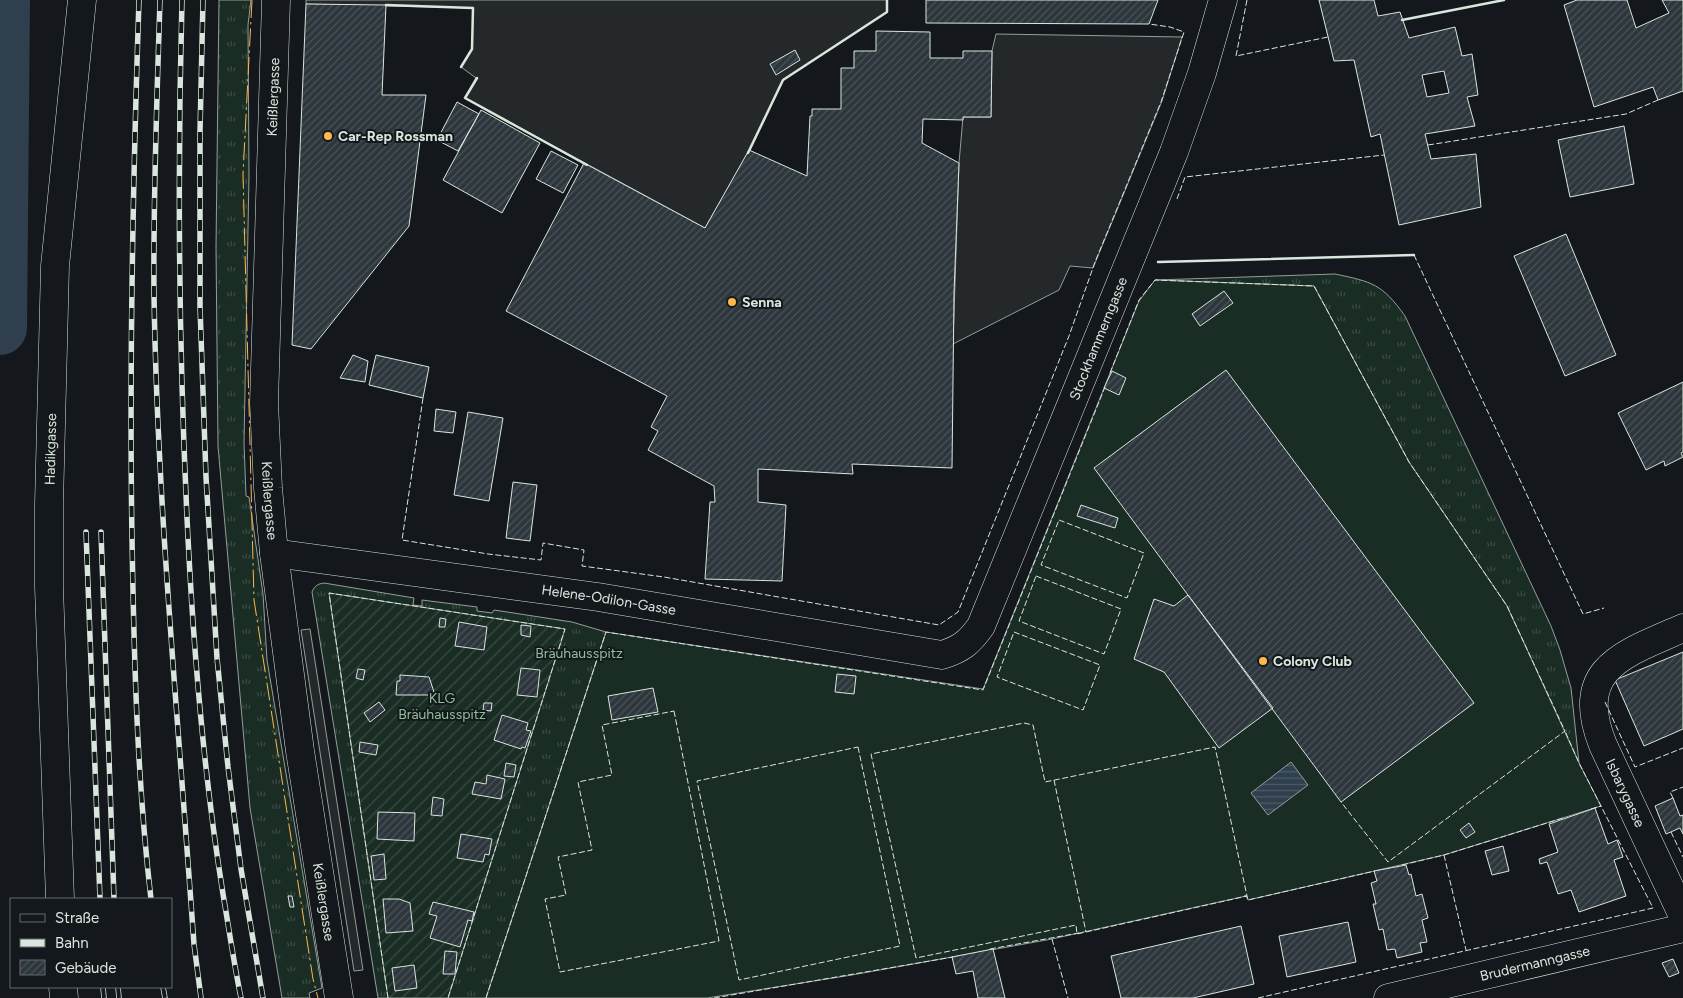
<svg xmlns="http://www.w3.org/2000/svg" width="1683" height="998" font-family="Figtree,sans-serif">
	<style>
		.grass { fill: url(#grass-tufts); stroke: #939e99 }
		.garden { fill: url(#garden-furrows); stroke: #939e99 }
		.pitch { fill: #1a2d24; stroke: #939e99 }
		.parking { fill: #24282b; stroke: #939e99 }
		.water { fill: url(#water-rules); stroke: #939e99 }
		.lines { fill: none; stroke-linecap: round; stroke-linejoin: round }
		.river { stroke: #2f3f4d; stroke-width: 54 }
		.building { fill: url(#building-hatch); stroke: #d8e6dc; fill-rule: evenodd }
		.minor-casing { stroke: #d8e6dc; stroke-width: 29 }
		.tertiary-casing { stroke: #d8e6dc; stroke-width: 29 }
		.primary-casing { stroke: #d8e6dc; stroke-width: 29 }
		.minor { stroke: #14181c; stroke-width: 28 }
		.tertiary { stroke: #14181c; stroke-width: 28 }
		.primary { stroke: #14181c; stroke-width: 28 }
		.rail-casing { stroke: #d8e6dc; stroke-width: 5.5 }
		.rail { stroke: #14181c; stroke-width: 4; stroke-dasharray: 11; stroke-linecap: butt }
		.fence { stroke: #d8e6dc; stroke-width: 1; stroke-dasharray: 6 2.5; stroke-linecap: butt }
		.wall { stroke: #d8e6dc; stroke-width: 2.5 }
		.power { stroke: #ffb74d; stroke-width: 1; stroke-dasharray: 18 4 2.5 4; stroke-linecap: butt }
		.poi-dot { fill: #ffb74d; stroke: #14181c; stroke-width: 2 }
		.labels { text-anchor: middle; stroke-width: 4; stroke-linejoin: round; paint-order: stroke }
		.street-label { font-size: 14px; fill: #d8e6dc; stroke: #14181c }
		.poi-label { font-size: 14px; font-weight: bold; fill: #d8e6dc; stroke: #14181c; text-anchor: start }
		.park-label { font-size: 14px; fill: #8ac095; stroke: #14181c }
	</style>
	<defs>
		<pattern id="grass-tufts" width="24" height="20" patternUnits="userSpaceOnUse" patternTransform="scale(1.25)"><rect width="24" height="20" fill="#1a2d24"/><path d="M3 7l-1-3M5 7V3M7 7l1-3M15 17l-1-3M17 17v-4M19 17l1-3" fill="none" stroke="#3b4b43"/></pattern>
		<pattern id="garden-furrows" width="10" height="10" patternUnits="userSpaceOnUse" patternTransform="scale(1.25)"><rect width="10" height="10" fill="#1a2d24"/><path d="M-1 1l2-2M0 10L10 0M9 11l2-2" fill="none" stroke="#3b4b43"/></pattern>
		<pattern id="water-rules" width="6" height="5" patternUnits="userSpaceOnUse" patternTransform="scale(1.25)"><rect width="6" height="5" fill="#2f3f4d"/><path d="M0 2.5h6" fill="none" stroke="#4c5b66"/></pattern>
		<pattern id="building-hatch" width="6" height="6" patternUnits="userSpaceOnUse" patternTransform="scale(1.25)"><rect width="6" height="6" fill="#2c363c"/><path d="M-1 1l2-2M0 6l6-6M5 7l2-2" fill="none" stroke="#4a5358"/></pattern>
	</defs>
	<rect width="100%" height="100%" fill="#14181c"/>
	<path class="grass" d="M219,0H251L248,25L249,176L244,443L246,496L249,497L263,594L267,660L322,988L309,993L310,998H282L250,808L218,446L216,247Z
		M1335,274C1373,282 1382,284 1405,316L1551,626L1560,650L1571,688L1579,763L1507,606L1409,462L1314,286L1155,280Z
		M324,583L414,598L413,605L422,606V600L477,607V611L492,613L494,610L572,622L606,632L486,998H378L312,592C315,585 318,584 324,583Z"/>
	<path class="garden" d="M329,593L565,629L448,998H388Z"/>
	<path class="pitch" d="M1155,280L1314,286L1409,462L1507,606L1579,763L1601,806L1444,855L1248,900L1246,896L1052,939L852,975L707,998H486L606,632L983,689L1139,301Z"/>
	<path class="parking" d="M306,0H887V12L783,80L749,151L705,228L465,98L476,78L461,67L472,49L473,8L306,4Z
		M996,34L1182,37L1162,101L1093,268L1070,266L1059,290L953,344L959,163L963,117H991L992,51Z
		M310,629L363,970L354,971L301,630Z"/>
	<path class="water" d="M1291,762L1308,785L1268,815L1251,793Z"/>
	<g class="lines">
		<path class="river" d="M0,328L3,0"/>
	</g>
	<path class="building" d="M926,0H1158L1149,24L926,23Z
		M1319,0H1374L1378,16L1400,12L1409,38L1455,27L1462,56L1472,54L1478,95L1467,97L1475,126L1425,134L1431,159L1476,154L1481,207L1399,225L1380,134L1371,137L1354,60L1334,61ZM1444,71L1449,93L1427,97L1422,75Z
		M1577,0H1627L1636,28L1669,13L1662,0H1683V91L1658,100L1653,87L1594,107L1564,5Z
		M306,4L386,5L382,95H426L409,226L311,349L292,345Z
		M876,31L930,32V58H963V51H992L991,117H963V120L923,119L922,143L959,163L954,293L952,468L852,464L853,474L758,469V502L786,505L782,581L705,579L710,502H715L714,486L648,450L658,431L651,427L667,396L506,311L584,163L705,228L749,150L807,176L810,116H812V109H841V68H854V51H876Z
		M795,50L800,60L776,75L770,64Z
		M457,102L479,114L458,151L437,140Z
		M481,110L540,143L502,213L443,180Z
		M1624,126L1634,184L1570,197L1558,140Z
		M551,151L578,165L563,193L536,179Z
		M1566,234L1616,355L1565,376L1514,256Z
		M1224,291L1233,303L1200,326L1192,314Z
		M353,355L368,361L365,382L340,378Z
		M376,355L429,367L423,398L369,385Z
		M1226,370L1474,703L1341,802L1094,468Z
		M1112,371L1126,378L1119,395L1104,388Z
		M1683,382V452L1681,453L1683,457L1665,466L1664,461L1646,470L1618,413Z
		M436,409L456,412L453,433L434,431Z
		M468,412L503,418L489,501L454,495Z
		M513,482L537,485L530,541L506,538Z
		M1081,505L1118,518L1115,528L1077,516Z
		M1188,595L1273,708L1219,748L1164,672L1134,659L1154,599L1174,606Z
		M440,618L446,619L445,627H439Z
		M459,622L487,627L484,650L455,646Z
		M521,625L531,626L530,637L521,635Z
		M1683,652V729L1644,746L1615,680Z
		M521,668L540,670L537,697L517,695Z
		M358,669L365,670L363,680L356,678Z
		M837,674L856,676L854,694L835,692Z
		M400,675L429,677L435,695H396L397,681H400Z
		M653,688L658,712L612,720L608,696Z
		M379,702L385,710L370,722L364,713Z
		M484,703H492L491,711L483,710Z
		M502,715L528,723L526,730L531,731L525,748L522,747L521,749L494,740Z
		M360,742L378,745L376,755L359,752Z
		M506,763L516,765L514,777L504,776Z
		M487,775L505,779L501,799L472,794L475,782L486,784Z
		M433,797L444,799L442,816L431,815Z
		M1673,798L1680,816L1683,815V834L1680,828L1666,834L1655,806Z
		M1595,808L1608,844L1617,840L1623,857L1614,860L1626,896L1579,912L1571,890L1558,894L1547,862L1540,864L1539,859L1558,852L1549,824Z
		M378,812L415,813L414,841L377,839Z
		M1469,823L1475,832L1466,838L1460,830Z
		M461,834L492,839L489,855L485,854L483,862L457,858Z
		M1503,846L1509,871L1492,875L1485,851Z
		M384,854L386,879L374,880L371,856Z
		M1406,865L1409,875L1411,874L1416,896L1422,894L1428,918L1422,920L1427,942L1420,943L1422,952L1397,958L1395,949L1387,950L1383,929L1379,930L1373,904H1376L1371,883L1377,881L1374,871Z
		M288,896H292L294,907H290Z
		M383,899H399L410,903L413,931L386,933Z
		M433,902L474,912L472,921L468,920L460,947L430,938L437,916L429,914Z
		M1348,922L1356,962L1287,977L1279,936Z
		M1241,926L1254,984L1193,998H1121L1111,956Z
		M993,949L1005,998H978L973,971L956,974L952,957Z
		M445,951L457,952L455,974H443Z
		M1673,959L1679,973L1669,977L1662,963Z
		M414,965L417,988L395,991L392,968Z"/>
	<g class="lines">
		<defs>
			<g id="minor">
				<path id="s1" d="M274,553L598,597L942,655C961,649 969,643 981,626L1174,152L1202,73L1223,0"/>
				<path id="s2" d="M1683,628C1624,654 1572,668 1603,745L1683,916"/>
				<path id="s3" d="M1388,998L1683,928"/>
			</g>
			<g id="tertiary">
				<path id="s4" d="M276,0L264,403L268,488L274,553L300,751L339,998"/>
			</g>
			<g id="primary">
				<path id="s5" d="M60,899L49,587V504L55,266L82,0"/>
				<path d="M63,987L64,998"/>
			</g>
		</defs>
		<use href="#minor" class="minor-casing"/>
		<use href="#tertiary" class="tertiary-casing"/>
		<use href="#primary" class="primary-casing"/>
		<use href="#minor" class="minor"/>
		<use href="#tertiary" class="tertiary"/>
		<use href="#primary" class="primary"/>
		<defs>
			<path id="rail" d="M139,0C133,179 129,359 132,538C134,659 137,779 151,899
				M160,0C157,98 153,197 154,295C157,489 175,683 189,876L194,944L201,998
				M182,0C177,179 179,359 188,538C194,657 204,776 223,894C229,929 234,964 241,998
				M203,0L200,132V307L206,477L217,658L228,767L241,869L263,998
				M86,532L100,899
				M101,532L114,899
				M103,987L104,998
				M118,987L119,998
				M163,987L165,998"/>
		</defs>
		<use href="#rail" class="rail-casing"/>
		<use href="#rail" class="rail"/>
		<path class="fence" d="M1247,0L1236,56L1328,37
			M1428,145L1626,114L1658,100
			M1177,199L1185,177L1384,155
			M1414,255L1583,614L1604,608
			M1110,373L1139,300L1155,280L1314,286L1409,462L1507,606L1565,731L1388,862L1341,802
			M423,398L402,540L488,554L541,560L543,543L584,550L582,566L664,577L939,625L958,612L1069,336L1095,262L1161,102L1184,32L1170,27L1149,24
			M1059,520L1144,553L1127,598L1041,565Z
			M1036,576L1121,609L1104,654L1019,621Z
			M1014,632L1100,665L1083,710L997,677Z
			M1605,702L1635,767L1683,748
			M674,711L719,941L560,972L545,899L566,895L558,857L592,850L578,782L612,775L602,725Z
			M1024,723L1033,725L1045,782L1215,747L1247,896L1077,934L1076,925L916,958L871,754Z
			M858,747L900,946L739,980L697,781Z
			M1054,780L1086,932
			M1673,798L1670,792L1683,787
			M1591,809L1601,806
			M1671,832L1683,857
			M1444,855L1466,950
			M1402,865L1444,855L1563,818
			M1244,896H1247L1248,900L1375,871
			M1052,939L1068,998
			M990,949L1079,933
			M388,998L329,593L565,629L448,998
			M486,998L606,632L983,690L1105,387
			M714,998L953,957
			M1258,998L1653,908L1579,763L1565,731"/>
		<path class="wall" d="M386,5L473,8L472,49L461,67
			M1402,20L1504,0
			M477,78L465,98L587,165
			M748,153L783,80L887,12V0
			M1158,262L1414,255"/>
		<path class="power" d="M252,0L243,174L254,600L313,979L318,998"/>
	</g>
	<g class="poi-dot">
		<circle cx="328" cy="136" r="5"/>
		<circle cx="732" cy="302" r="5"/>
		<circle cx="1263" cy="661" r="5"/>
	</g>
	<g class="labels">
		<g class="street-label">
			<text transform="translate(273 97) rotate(-88)" y="5">Keißlergasse</text>
			<text dy="5" stroke="none"><textPath href="#s1" startOffset="1036">Stockhammerngasse</textPath></text>
			<text dy="5" stroke="none"><textPath href="#s5" startOffset="450">Hadikgasse</textPath></text>
			<text dy="5" stroke="none"><textPath href="#s4" startOffset="501">Keißlergasse</textPath></text>
			<text dy="5" stroke="none"><textPath href="#s1" startOffset="338">Helene-Odilon-Gasse</textPath></text>
			<text dy="5" stroke="none"><textPath href="#s2" startOffset="220">Isbarygasse</textPath></text>
			<text dy="5" stroke="none"><textPath href="#s4" startOffset="906">Keißlergasse</textPath></text>
			<text dy="5" stroke="none"><textPath href="#s3" startOffset="151">Brudermanngasse</textPath></text>
		</g>
		<g class="poi-label">
			<text x="338" y="141">Car-Rep Rossman</text>
			<text x="742" y="307">Senna</text>
			<text x="1273" y="666">Colony Club</text>
		</g>
		<g class="park-label">
			<text x="579" y="658">Bräuhausspitz</text>
			<text x="442" y="703">KLG<tspan x="442" dy="16">Bräuhausspitz</tspan></text>
		</g>
	</g>
	<rect x="10" y="898" width="162" height="90" fill="#14181c" stroke="#626a69"/>
	<rect x="20" y="914" width="25" height="8" fill="#14181c" stroke="#626a69"/>
	<text x="55" y="923" font-size="15" fill="#d8e6dc">Straße</text>
	<rect x="20" y="939" width="25" height="8" fill="#d8e6dc" stroke="#626a69"/>
	<text x="55" y="948" font-size="15" fill="#d8e6dc">Bahn</text>
	<rect x="20" y="960" width="25" height="15" fill="url(#building-hatch)" stroke="#626a69"/>
	<text x="55" y="973" font-size="15" fill="#d8e6dc">Gebäude</text>
</svg>
